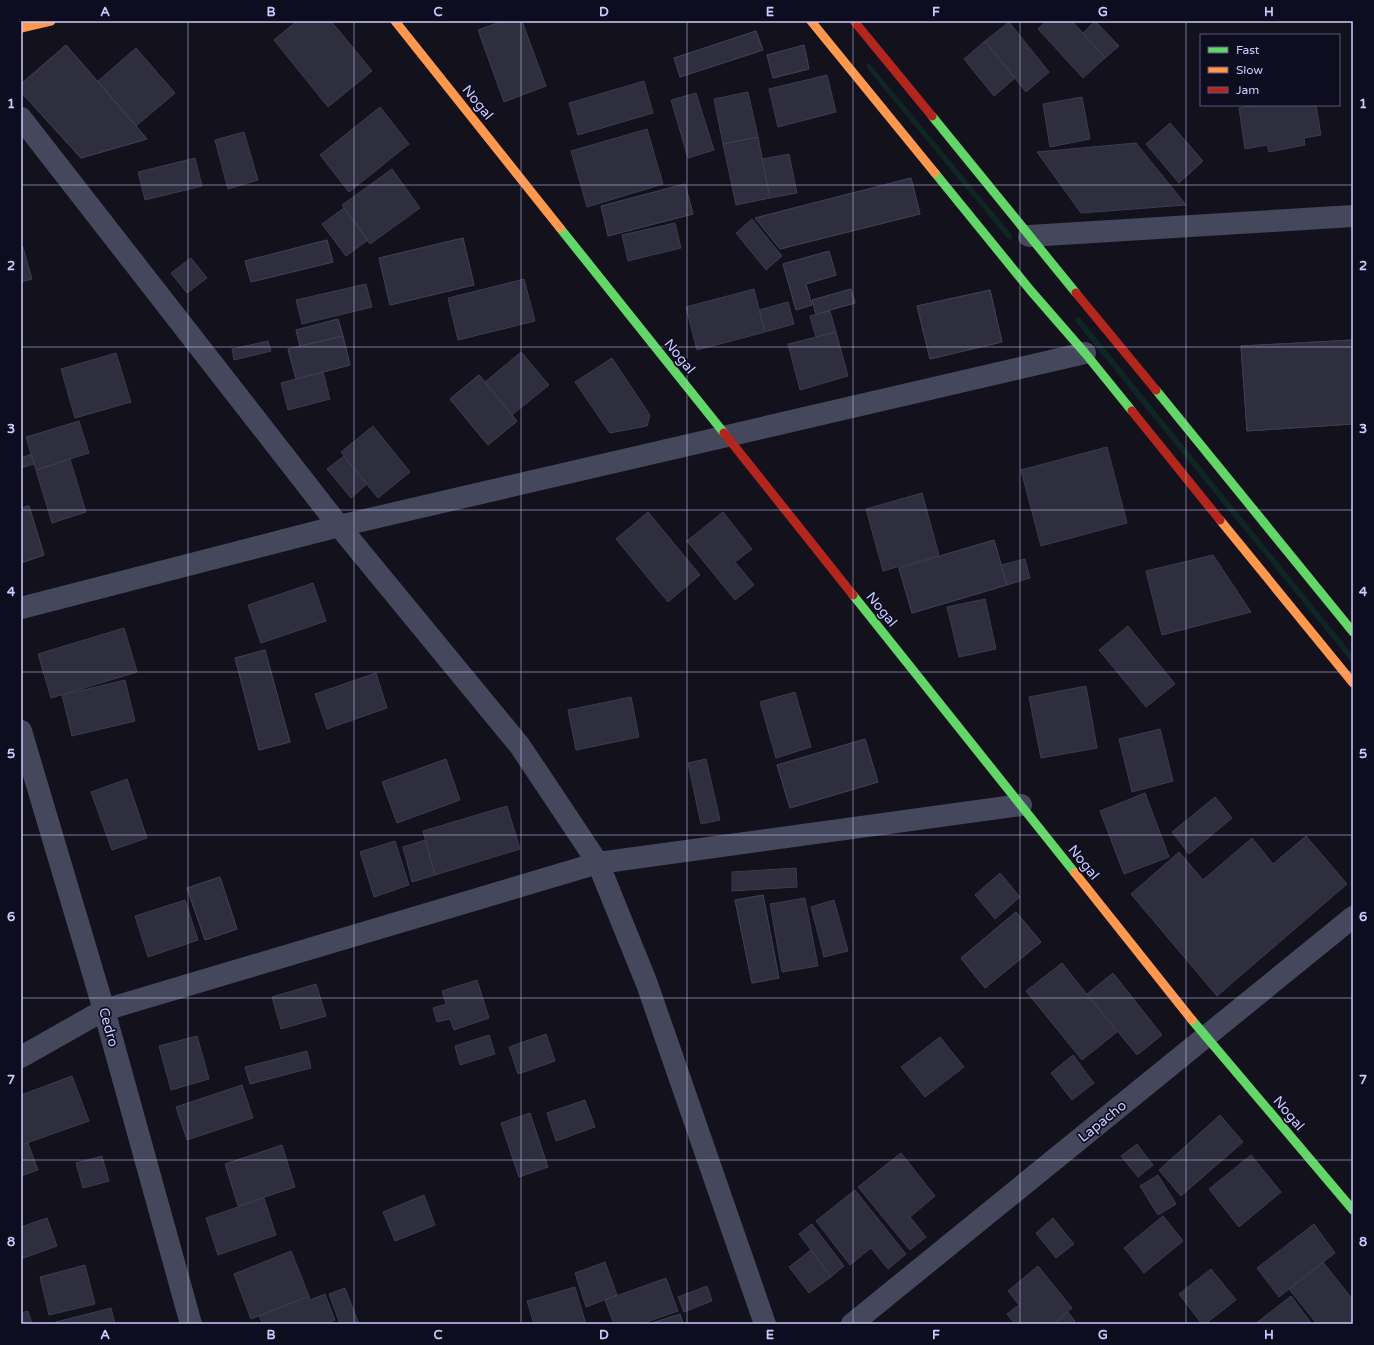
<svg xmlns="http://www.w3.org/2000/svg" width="1374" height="1345" font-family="'Varela Round',sans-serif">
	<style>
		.green { fill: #102625 }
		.building { fill: #2f2e3e; stroke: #3c3b50 }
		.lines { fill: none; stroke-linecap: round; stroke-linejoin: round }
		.street { stroke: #45475d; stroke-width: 22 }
		.fast { stroke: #63d668; stroke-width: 9 }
		.slow { stroke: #ff974d; stroke-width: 9 }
		.jam { stroke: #b3261e; stroke-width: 9 }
		.grid { fill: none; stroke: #cccbff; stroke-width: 1; stroke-opacity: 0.55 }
		.labels { text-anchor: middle; stroke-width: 3.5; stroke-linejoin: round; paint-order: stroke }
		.street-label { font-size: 14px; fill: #cccbff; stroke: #0e0d20 }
		.neatline { fill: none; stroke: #cccbff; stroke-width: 1.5 }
		.grid-label { font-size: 13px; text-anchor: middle; font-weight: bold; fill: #cccbff }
	</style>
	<rect width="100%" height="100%" fill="#12111c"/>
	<path class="green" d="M868,64H870L1012,235V238L1010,240L1008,239L866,67Z
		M1077,317L1080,318L1353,655V664L1075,321Z"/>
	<path class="building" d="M297,21H331L372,71L328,107L274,40Z
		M503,21H522L546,86L504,102L478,30Z
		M1046,21H1072L1105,58L1083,78L1038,29Z
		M1095,21L1119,46L1105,58L1083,33Z
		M1009,22L1049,72L1026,92L985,41Z
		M756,31L763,50L680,77L674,58Z
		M756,31L763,50L680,77L674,58Z
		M985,41L1015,78L994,96L964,59Z
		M66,45L136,126L147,139L81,158L21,92V84Z
		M66,45L136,126L147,139L81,158L21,92V84Z
		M804,45L809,69L773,78L767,55Z
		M804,45L809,69L773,78L767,55Z
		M136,48L175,93L136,126L98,81Z
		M827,75L836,112L778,127L769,89Z
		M644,81L653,113L578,135L569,103Z
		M748,92L758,137L723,144L714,99Z
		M696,93L714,150L688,158L671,100Z
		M1082,97L1090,139L1050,147L1043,104Z
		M1257,105H1316L1321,135L1304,138L1305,145L1269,152L1267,145L1245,149L1239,108Z
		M380,107L409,144L349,192L320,155Z
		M1170,123L1203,161L1179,183L1146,144Z
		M647,129L663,184L587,207L571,151Z
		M244,132L258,180L228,189L215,140Z
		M758,137L770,198L736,205L723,144Z
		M1136,143L1186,205L1081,213L1037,152Z
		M789,154L797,193L770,198L762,159Z
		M195,158L202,186L145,200L138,172Z
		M392,169L420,208L370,244L342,205Z
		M911,178L920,214L780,249L755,218Z
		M911,178L920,214L780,249L755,218Z
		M685,184L693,214L608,236L601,206Z
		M685,184L693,214L608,236L601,206Z
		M344,208L368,240L346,256L322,224Z
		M752,219L782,256L766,270L736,233Z
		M675,223L681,248L628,261L622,235Z
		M463,238L474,285L390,305L379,258Z
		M463,238L474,285L390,305L379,258Z
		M327,240L333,262L251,282L245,261Z
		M327,240L333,262L251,282L245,261Z
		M23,247L32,279L21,282V248Z
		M829,251L836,275L806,284L812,305L796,310L783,264Z
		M829,251L836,275L806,284L812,305L796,310L783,264Z
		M191,258L207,278L187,293L171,273Z
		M524,279L535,321L458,340L448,298Z
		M366,284L372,307L302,324L296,300Z
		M754,289L765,332L697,350L686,307Z
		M851,289L855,303L816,314L812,300Z
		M851,289L855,303L816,314L812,300Z
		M990,290L1002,342L930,359L917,306Z
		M990,290L1002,342L930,359L917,306Z
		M788,302L794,324L765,332L759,310Z
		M830,311L836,332L816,337L810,316Z
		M338,319L343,336L300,346L296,330Z
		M338,319L343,336L300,346L296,330Z
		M836,332L848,376L800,390L788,344Z
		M343,336L350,365L296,379L288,349Z
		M343,336L350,365L296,379L288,349Z
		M1353,340V424L1247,431L1241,346Z
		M1353,340V424L1247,431L1241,346Z
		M268,341L271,351L234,360L232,349Z
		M521,352L549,385L512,415L485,382Z
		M116,353L131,402L75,418L61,369Z
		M612,358L650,415L647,426L610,433L575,382Z
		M323,372L330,399L288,410L281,383Z
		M479,375L517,421L488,445L450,399Z
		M479,375L517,421L488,445L450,399Z
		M79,421L89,453L36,470L26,437Z
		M373,426L410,472L378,498L341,452Z
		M1107,447L1127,523L1041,546L1021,470Z
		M31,454L34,464L21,468V458Z
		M344,456L367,484L351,498L327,469Z
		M70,459L86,512L52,523L36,470Z
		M922,493L939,555L883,571L866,509Z
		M29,506L44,555L21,563V508Z
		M29,506L44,555L21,563V508Z
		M648,512L700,575L668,602L616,539Z
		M723,512L752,549L735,562L754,585L735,600L687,541Z
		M994,540L1007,585L912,613L899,568Z
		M994,540L1007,585L912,613L899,568Z
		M1213,555L1251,612L1162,635L1146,571Z
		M1025,559L1030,578L1007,585L1001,565Z
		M313,583L326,621L261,643L248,605Z
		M985,599L996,649L959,657L947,607Z
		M1128,626L1175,684L1146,707L1099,650Z
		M124,628L137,672L51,698L38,654Z
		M265,650L290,742L259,750L235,658Z
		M265,650L290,742L259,750L235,658Z
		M376,673L387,708L327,729L315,694Z
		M125,680L135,721L72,736L62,695Z
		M1086,686L1097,748L1041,758L1029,697Z
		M795,692L811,747L776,758L760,702Z
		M631,697L639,737L576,750L568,710Z
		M1160,729L1173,781L1132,792L1119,739Z
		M865,739L878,782L790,808L777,765Z
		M865,739L878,782L790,808L777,765Z
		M446,759L460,800L397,823L382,782Z
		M706,759L720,820L701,824L688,763Z
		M127,779L147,838L112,850L91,792Z
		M1145,793L1169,857L1124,874L1100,811Z
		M1215,797L1232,818L1189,854L1172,832Z
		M507,806L520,849L435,875L423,831Z
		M1306,836L1347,884L1217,996L1131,894L1179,852L1203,880L1252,838L1273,864Z
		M425,840L435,875L412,882L403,847Z
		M395,841L409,885L374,897L360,852Z
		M796,868L797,887L732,891V872Z
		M1000,873L1020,897L995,919L975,895Z
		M220,877L237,929L205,940L187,888Z
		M220,877L237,929L205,940L187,888Z
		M763,895L779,978L752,983L735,900Z
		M763,895L779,978L752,983L735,900Z
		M805,898L818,966L782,972L770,904Z
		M185,900L198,940L148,957L135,916Z
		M834,900L848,951L824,957L811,907Z
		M1016,912L1041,942L985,988L961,958Z
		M1016,912L1041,942L985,988L961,958Z
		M1062,963L1117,1032L1082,1060L1026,991Z
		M1113,973L1162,1035L1137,1055L1087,994Z
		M477,980L489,1018L454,1030L450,1019L437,1022L433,1008L446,1004L442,991Z
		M316,984L326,1016L281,1029L272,997Z
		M546,1034L555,1061L518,1074L509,1047Z
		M489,1035L495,1054L460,1065L455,1046Z
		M197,1036L209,1079L171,1090L159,1046Z
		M940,1037L964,1067L925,1097L901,1067Z
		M307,1051L311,1068L250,1084L245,1067Z
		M1073,1055L1094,1083L1072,1100L1051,1073Z
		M72,1076L89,1121L21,1145V1095Z
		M242,1085L253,1118L187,1140L176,1107Z
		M585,1100L595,1127L556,1141L547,1113Z
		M530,1113L548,1167L519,1177L501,1123Z
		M1220,1115L1243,1142L1181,1196L1159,1170Z
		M28,1143L38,1170L21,1176V1145Z
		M1137,1144L1153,1165L1138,1177L1121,1156Z
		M282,1145L295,1187L238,1206L225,1164Z
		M901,1153L935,1196L910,1217L926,1237L910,1250L858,1187Z
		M1251,1155L1281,1192L1239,1227L1209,1189Z
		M102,1156L109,1181L83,1188L76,1163Z
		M1158,1175L1176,1204L1158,1215L1140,1186Z
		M855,1190L906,1254L888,1269L871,1248L850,1265L816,1221Z
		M424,1195L435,1225L395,1241L383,1212Z
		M264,1198L276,1235L218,1255L206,1218Z
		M1163,1216L1183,1241L1144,1273L1124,1248Z
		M47,1218L57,1246L21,1259V1227Z
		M1053,1218L1074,1244L1056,1258L1036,1233Z
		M812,1224L844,1266L831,1277L799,1234Z
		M1314,1224L1335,1253L1279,1297L1257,1268Z
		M811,1250L831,1277L809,1293L789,1267Z
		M291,1251L309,1296L251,1319L234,1274Z
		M605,1262L617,1295L586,1307L575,1273Z
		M1323,1262L1353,1300V1324H1317L1289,1289Z
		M85,1265L95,1304L49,1315L40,1277Z
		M1038,1266L1072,1308L1053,1324H1015L1007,1314L1019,1305L1008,1291Z
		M1211,1269L1236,1300L1205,1324H1202L1179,1294Z
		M666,1278L678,1311L641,1324H614L605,1300Z
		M707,1286L712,1301L684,1312L678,1297Z
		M575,1287L586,1324H534L527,1301Z
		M345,1288L359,1324H340L329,1294Z
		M325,1294L335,1320L326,1324H263L259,1316L309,1296L310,1300Z
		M1291,1296L1312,1324H1255Z
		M111,1308L115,1324H56V1322Z
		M28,1311L32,1324H21V1313Z
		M1068,1312L1075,1321L1071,1324H1053Z
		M680,1314L683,1324H649Z
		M680,1314L683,1324H649Z"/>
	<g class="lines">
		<path class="street" d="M21,118L339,526L520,746L598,863L647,984L765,1324
			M1029,236L1353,216
			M21,608L339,526L1085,353
			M21,731L104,1010L191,1324
			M21,1057L104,1010L598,863L1021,805
			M852,1324L1353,917"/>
		<path class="fast" d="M932,116L1076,293
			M935,173L1031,291L1085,353L1132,411
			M560,228L724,433
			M1156,390L1353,632
			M853,595L1075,873
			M1192,1020L1353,1210"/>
		<path class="slow" d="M395,21L560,228
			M811,21L935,173
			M21,28L51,21
			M1220,520L1353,683
			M1075,873L1192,1020"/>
		<path class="jam" d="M854,21L932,116
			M1076,293L1156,390
			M1132,411L1220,520
			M724,433L853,595"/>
	</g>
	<path class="grid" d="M188,21V1324M354,21V1324M521,21V1324M687,21V1324M853,21V1324M1020,21V1324M1186,21V1324M21,185H1353M21,347H1353M21,510H1353M21,672H1353M21,835H1353M21,998H1353M21,1160H1353"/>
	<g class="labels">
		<g class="street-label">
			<text transform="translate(478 102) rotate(51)" y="5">Nogal</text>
			<text transform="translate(680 356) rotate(51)" y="5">Nogal</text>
			<text transform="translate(882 609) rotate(51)" y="5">Nogal</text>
			<text transform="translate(1084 862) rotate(51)" y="5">Nogal</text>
			<text transform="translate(109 1027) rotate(74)" y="5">Cedro</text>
			<text transform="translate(1289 1113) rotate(50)" y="5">Nogal</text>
			<text transform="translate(1102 1121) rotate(-39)" y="5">Lapacho</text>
		</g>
	</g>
	<rect width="1374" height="1345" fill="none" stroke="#0e0d20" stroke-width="44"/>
	<rect x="1200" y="34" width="140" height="72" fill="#0e0d20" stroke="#5a5979"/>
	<rect x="1208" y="47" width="20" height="6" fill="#63d668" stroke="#5a5979"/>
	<text x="1236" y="54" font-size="12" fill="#cccbff">Fast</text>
	<rect x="1208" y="67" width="20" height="6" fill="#ff974d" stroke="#5a5979"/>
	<text x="1236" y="74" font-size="12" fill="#cccbff">Slow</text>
	<rect x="1208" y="87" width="20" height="6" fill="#b3261e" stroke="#5a5979"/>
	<text x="1236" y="94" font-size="12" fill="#cccbff">Jam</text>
	<rect x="22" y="22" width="1330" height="1301" class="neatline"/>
	<g class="grid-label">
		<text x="105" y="16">A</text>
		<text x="271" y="16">B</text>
		<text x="438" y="16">C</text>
		<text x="604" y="16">D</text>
		<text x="770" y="16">E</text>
		<text x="936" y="16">F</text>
		<text x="1103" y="16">G</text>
		<text x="1269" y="16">H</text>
		<text x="11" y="108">1</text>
		<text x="1363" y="108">1</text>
		<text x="11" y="270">2</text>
		<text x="1363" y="270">2</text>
		<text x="11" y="433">3</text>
		<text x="1363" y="433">3</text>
		<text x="11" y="596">4</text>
		<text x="1363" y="596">4</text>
		<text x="11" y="758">5</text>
		<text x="1363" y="758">5</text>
		<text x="11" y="921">6</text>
		<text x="1363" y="921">6</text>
		<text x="11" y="1084">7</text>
		<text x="1363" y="1084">7</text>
		<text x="11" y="1246">8</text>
		<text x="1363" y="1246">8</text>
		<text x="105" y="1339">A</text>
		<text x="271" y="1339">B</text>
		<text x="438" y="1339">C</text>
		<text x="604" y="1339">D</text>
		<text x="770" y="1339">E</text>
		<text x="936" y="1339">F</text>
		<text x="1103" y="1339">G</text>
		<text x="1269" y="1339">H</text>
	</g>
</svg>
